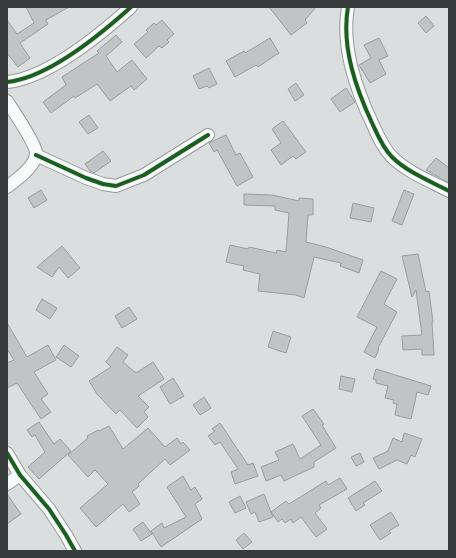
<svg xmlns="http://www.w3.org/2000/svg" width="456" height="558" font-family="'Sofia Sans Condensed',sans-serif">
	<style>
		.building { fill: #c1c4c5; stroke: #9a9d9d }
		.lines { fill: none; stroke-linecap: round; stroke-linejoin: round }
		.street-casing { stroke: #979a9b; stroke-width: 14 }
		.street { stroke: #f9fafa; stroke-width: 12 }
		.cycleway-casing { stroke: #e6edee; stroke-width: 6 }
		.cycleway { stroke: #1b5e20; stroke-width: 4 }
	</style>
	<rect width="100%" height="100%" fill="#dadedf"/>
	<path class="building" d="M26,7H69L46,20L48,24L20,43L30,58L18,67L7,53V20L17,34L34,23Z
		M269,7H316L305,20L307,23L291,35Z
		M426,16L434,26L426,33L418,23Z
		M162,20L174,34L167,40L169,42L162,48L159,46L146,58L134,44L148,32L146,30L154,23L156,25Z
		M116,35L122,42L106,56L117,72L132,60L147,79L134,90L131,86L110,101L97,84L75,98L74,96L51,113L43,102L66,85L62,77L99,53L97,51Z
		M270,38L279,53L258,67L256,65L235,77L226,61L244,51L245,53Z
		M379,38L388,56L379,60L386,74L370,83L359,65L371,58L364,45Z
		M209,68L217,84L209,88L207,86L199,89L193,76Z
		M296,83L304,95L295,101L288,89Z
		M346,88L355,102L340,112L331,99Z
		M89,115L98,128L88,134L79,122Z
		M283,121L306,152L296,159L293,156L281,165L271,150L281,143L272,129Z
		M226,135L236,155L240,153L253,177L237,186L217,150L214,152L209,143Z
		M103,151L111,161L94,173L90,171L85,164Z
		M436,158L449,168V183L426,170Z
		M41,190L47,200L34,208L28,198Z
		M404,190L414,194L402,225L392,221Z
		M244,194L272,195L299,201V198L313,199V215H308L306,242L326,247L363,260L359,273L340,266L341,263L314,257L304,298L296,295L258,291L260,274L243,270L244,266L226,262L230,245L248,249L249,247L276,253L277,250L286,252L289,213L275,210V206L244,205Z
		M353,203L374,208L371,222L350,218Z
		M62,246L80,268L68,278L59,267L52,277L37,267Z
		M418,254L426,292L429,291L433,322H432L434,355H422V349L403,350L402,336L422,335L416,290L412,297L402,256Z
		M381,271L397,279L384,304L397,312L378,348L379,349L375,358L364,352L377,327L357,317Z
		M42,299L57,308L50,319L36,310Z
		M129,307L137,319L122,328L115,316Z
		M7,323L27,357L48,345L56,360L34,372L48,394L41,399L51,412L41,419L17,383L7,388V363L14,360L7,349Z
		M273,331L291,337L286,353L268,347Z
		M64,345L79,356L71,367L56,357Z
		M117,347L128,355L123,362L136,373L153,362L164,379L138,396L149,407L144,412L148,417L137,428L120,410L116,414L97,394L89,381L111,367L106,362Z
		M376,369L431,386L428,395L417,392L411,419L395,415L397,404L393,403L394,400L385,398L388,386L376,383V380L373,379Z
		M341,376L355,379L352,392L339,389Z
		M173,378L184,396L170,404L160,387Z
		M204,397L211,408L200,415L193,405Z
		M313,409L324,424L322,425L336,448L314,462V467L284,481L281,475L266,481L261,467L279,460L275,452L293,444L300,459L321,445L302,416Z
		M39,422L54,444L60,439L71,451L39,479L28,467L45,452L35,435L32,437L27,430Z
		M220,423L248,465L253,463L258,476L235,484L231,472L238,469L220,442L215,445L208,436L215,431L212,429Z
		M109,426L123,449L148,428L165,447L177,438L181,444L183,442L190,450L170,465L165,459L138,484L139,486L132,492L140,504L129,512L123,504L96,527L80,508L108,484L95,470L88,477L68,455L88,438L87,436L98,430L99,431Z
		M404,433L422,439L415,457L411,455L407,464L397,460L379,469L373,458L388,451L393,438L402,442Z
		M360,453L364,462L356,466L351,457Z
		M183,476L191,490L195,487L202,499L195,504L202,519L161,547L151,531L162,523L164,528L186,517L167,487Z
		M340,478L347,489L319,505L321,508L315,513L327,529L316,537L301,517L293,523L291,519L285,523L282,519L278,522L271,512L273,517L259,522L255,512L251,514L246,502L264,494L271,512L286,501L289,504L326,481L328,485Z
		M375,481L382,491L363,503L365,505L356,511L348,498Z
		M7,494L21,514L7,524Z
		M240,496L246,508L235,513L229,502Z
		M391,512L399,525L389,531L391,533L380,540L370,525Z
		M143,522L152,534L141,541L133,529Z
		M244,533L252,542L243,549L236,540Z"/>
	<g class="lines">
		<defs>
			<path id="street" d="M348,7C341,47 356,89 373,125C378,136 383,148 392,157C407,172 430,181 449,191
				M7,82C48,78 101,34 131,7
				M7,101C14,112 34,141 36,152C36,156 35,159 34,161C28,172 16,180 7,187
				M36,155L86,178L103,184L116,186L144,175L208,135
				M7,453L20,475L49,509L66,535L75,551
				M7,484L20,475"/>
		</defs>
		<use href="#street" class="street-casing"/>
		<use href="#street" class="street"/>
		<defs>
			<path id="cycleway" d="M348,7C341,47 356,89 373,125C378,136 383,148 392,157C407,172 430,181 449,191
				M7,82C48,78 101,34 131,7
				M36,155L86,178L103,184L116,186L144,175L208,135
				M7,453L20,475L49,509L66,535L75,551"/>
		</defs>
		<use href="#cycleway" class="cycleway-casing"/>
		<use href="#cycleway" class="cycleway"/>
	</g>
	<rect width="456" height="558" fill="none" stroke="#383b3b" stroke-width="16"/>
</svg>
